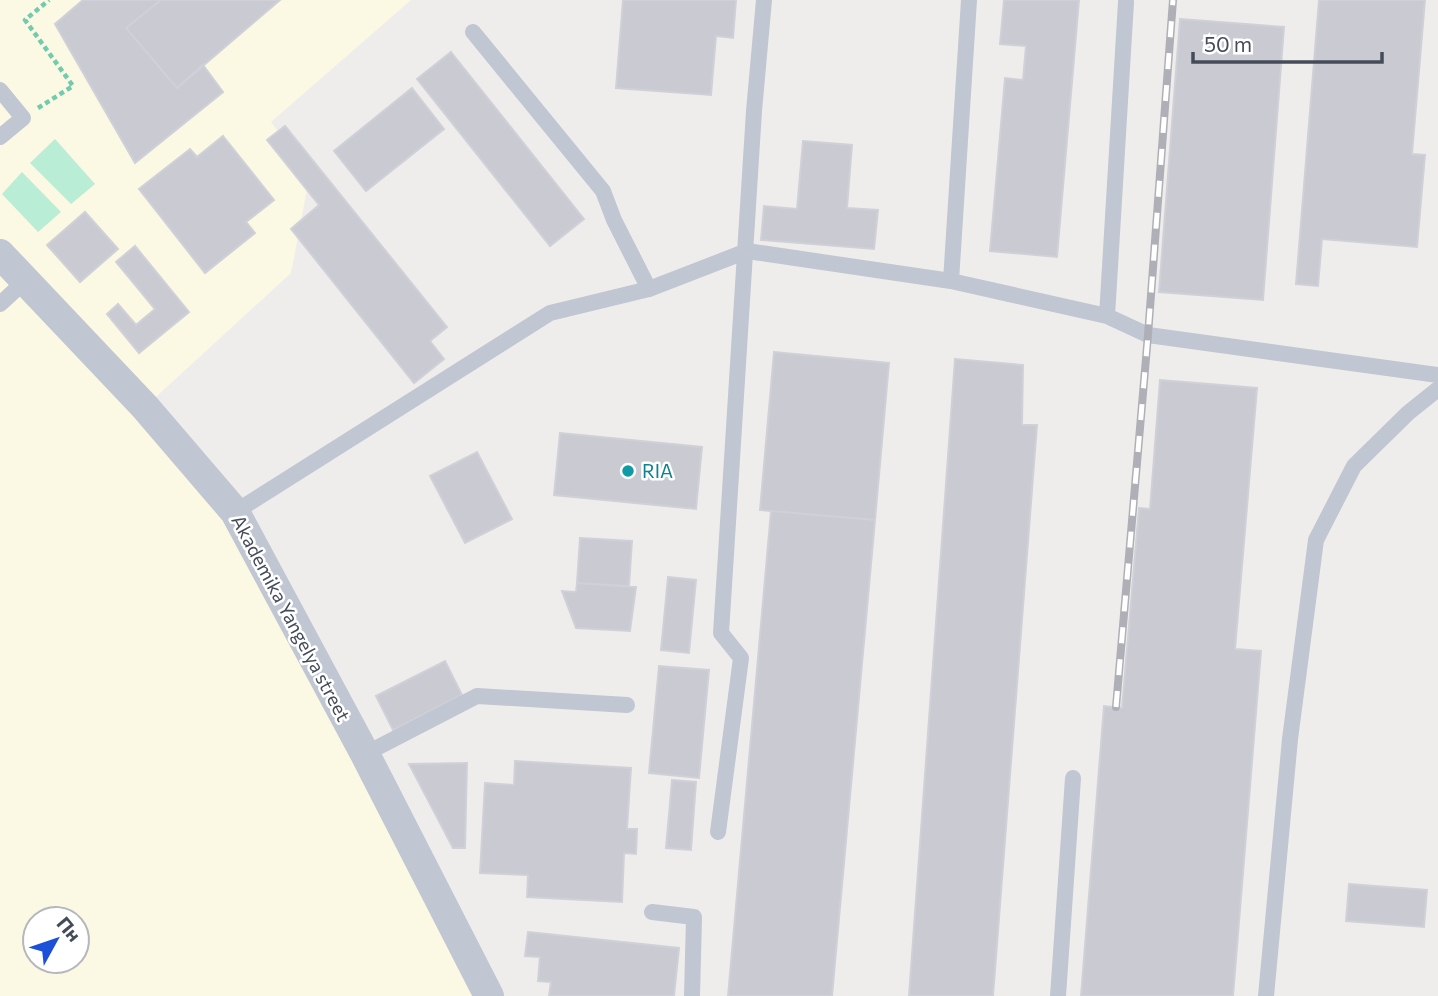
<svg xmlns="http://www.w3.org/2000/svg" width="1438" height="996" font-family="Commissioner,sans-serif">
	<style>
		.commercial { fill: #fbf8e4; fill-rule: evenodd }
		.green { fill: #baedd6 }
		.building { fill: #c9cad2; stroke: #d0d1d8; stroke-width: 2 }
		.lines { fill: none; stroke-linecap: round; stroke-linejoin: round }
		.path { stroke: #74caad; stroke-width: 4.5; stroke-dasharray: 5 3.5; stroke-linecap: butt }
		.service { stroke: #c0c6d2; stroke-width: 16 }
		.minor { stroke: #c0c6d2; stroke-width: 30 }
		.rail-casing { stroke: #afb0b7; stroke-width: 8 }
		.rail { stroke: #fff; stroke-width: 5; stroke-dasharray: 16; stroke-linecap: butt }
		.culture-dot { fill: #0f9aa8; stroke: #fff; stroke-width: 2.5 }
		.labels { text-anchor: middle; stroke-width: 5; stroke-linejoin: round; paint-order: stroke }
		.culture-label { font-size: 19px; fill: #0d838f; stroke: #fff; text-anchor: start }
		.street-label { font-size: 19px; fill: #454c59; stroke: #fff }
	</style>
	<rect width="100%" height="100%" fill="#efedec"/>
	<path class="commercial" d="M0,0H411L271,122L310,174L291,273L145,407L235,512L489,996H0ZM35,919H77V961H35Z"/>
	<path class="green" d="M55,139L95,184L71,204L30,163Z
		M22,172L61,212L38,232L2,194Z"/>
	<path class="building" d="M83,0H161L126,28L177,88L203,65L223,92L135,163L55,24Z
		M161,0H280L177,88L126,28Z
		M623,0H736L733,38L716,36L711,95L616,88Z
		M1004,0H1079L1057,257L990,251L1005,78L1023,80L1026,46L1000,44Z
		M1319,0H1425L1412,154L1425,155L1417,247L1322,239L1318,286L1296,284Z
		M1180,19L1284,27L1263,300L1159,292Z
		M451,52L584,219L550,246L417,79Z
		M412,88L444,129L366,191L334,151Z
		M285,126L447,327L430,341L444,359L414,383L291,229L319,205L267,140Z
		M223,136L274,200L246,222L255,233L205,273L139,189L190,149L197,157Z
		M803,141L852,145L847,208L878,210L874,249L761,240L764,206L797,209Z
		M85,212L118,249L80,282L47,245Z
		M135,246L189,312L139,353L107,314L118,304L136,325L155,309L116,262Z
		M774,352L889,363L875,520L760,510Z
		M955,359L1023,365L1022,425H1037L993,996H909Z
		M1160,380L1257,388L1235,649L1261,651L1233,996H1081L1104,706L1122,708L1139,508L1150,509Z
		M560,433L702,447L696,509L554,495Z
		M477,452L512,519L465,543L430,476Z
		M771,511L875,520L832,996H728Z
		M580,538L632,541L629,586L577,583Z
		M668,577L696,580L689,653L661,650Z
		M577,583L636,587L630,631L576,628L562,591L576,592Z
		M445,661L462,695L393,730L376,696Z
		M659,666L709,670L699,778L649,773Z
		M515,761L631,768L627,829H637L636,854L624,853L622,902L527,897L528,875L480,873L485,783L514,785Z
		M467,763L465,848H453L409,764Z
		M672,780L696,782L691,850L666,848Z
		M1349,884L1427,890L1424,927L1346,921Z
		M528,932L679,948L674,996H549L551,982L538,981L540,957L525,956Z"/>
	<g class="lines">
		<path class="path" d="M38,108L73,86L25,20L49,0"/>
		<path class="service" d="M473,32L603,191L614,220L649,289
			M0,90L23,118L0,137
			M951,281L969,0
			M0,304L25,281
			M1107,316L1126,2
			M235,512L550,313L649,289L747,251L951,281L1107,316L1148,335L1438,375
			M365,754L477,696L627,705
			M718,832L741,658L721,633L754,111L764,0
			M652,912L694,917L692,996
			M1058,996L1073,778
			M1266,996L1290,739L1316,540L1354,466L1408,413L1438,389"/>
		<path class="minor" d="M0,254L145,407L235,512L365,754L489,996"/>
		<defs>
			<path id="rail" d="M1116,707L1148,335L1173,0"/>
		</defs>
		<use href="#rail" class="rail-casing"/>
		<use href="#rail" class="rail"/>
	</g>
	<circle class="culture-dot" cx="628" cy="471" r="7"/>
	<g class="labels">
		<g class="culture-label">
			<text x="642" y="478">RIA</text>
		</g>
		<g class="street-label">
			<text transform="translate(291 618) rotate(62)" y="7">Akademika Yangelya street</text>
		</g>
	</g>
	<g transform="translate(56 940) rotate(50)"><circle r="33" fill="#ffffff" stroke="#b5b7bd" stroke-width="2"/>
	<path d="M0-5L12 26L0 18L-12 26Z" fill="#1d50d8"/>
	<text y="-10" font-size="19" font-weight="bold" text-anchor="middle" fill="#454c59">Пн</text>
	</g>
	<path d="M1193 52v10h189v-10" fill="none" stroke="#454c59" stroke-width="3.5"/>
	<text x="1204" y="52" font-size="21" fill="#454c59" stroke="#ffffff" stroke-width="5" paint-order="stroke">50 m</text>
</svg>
